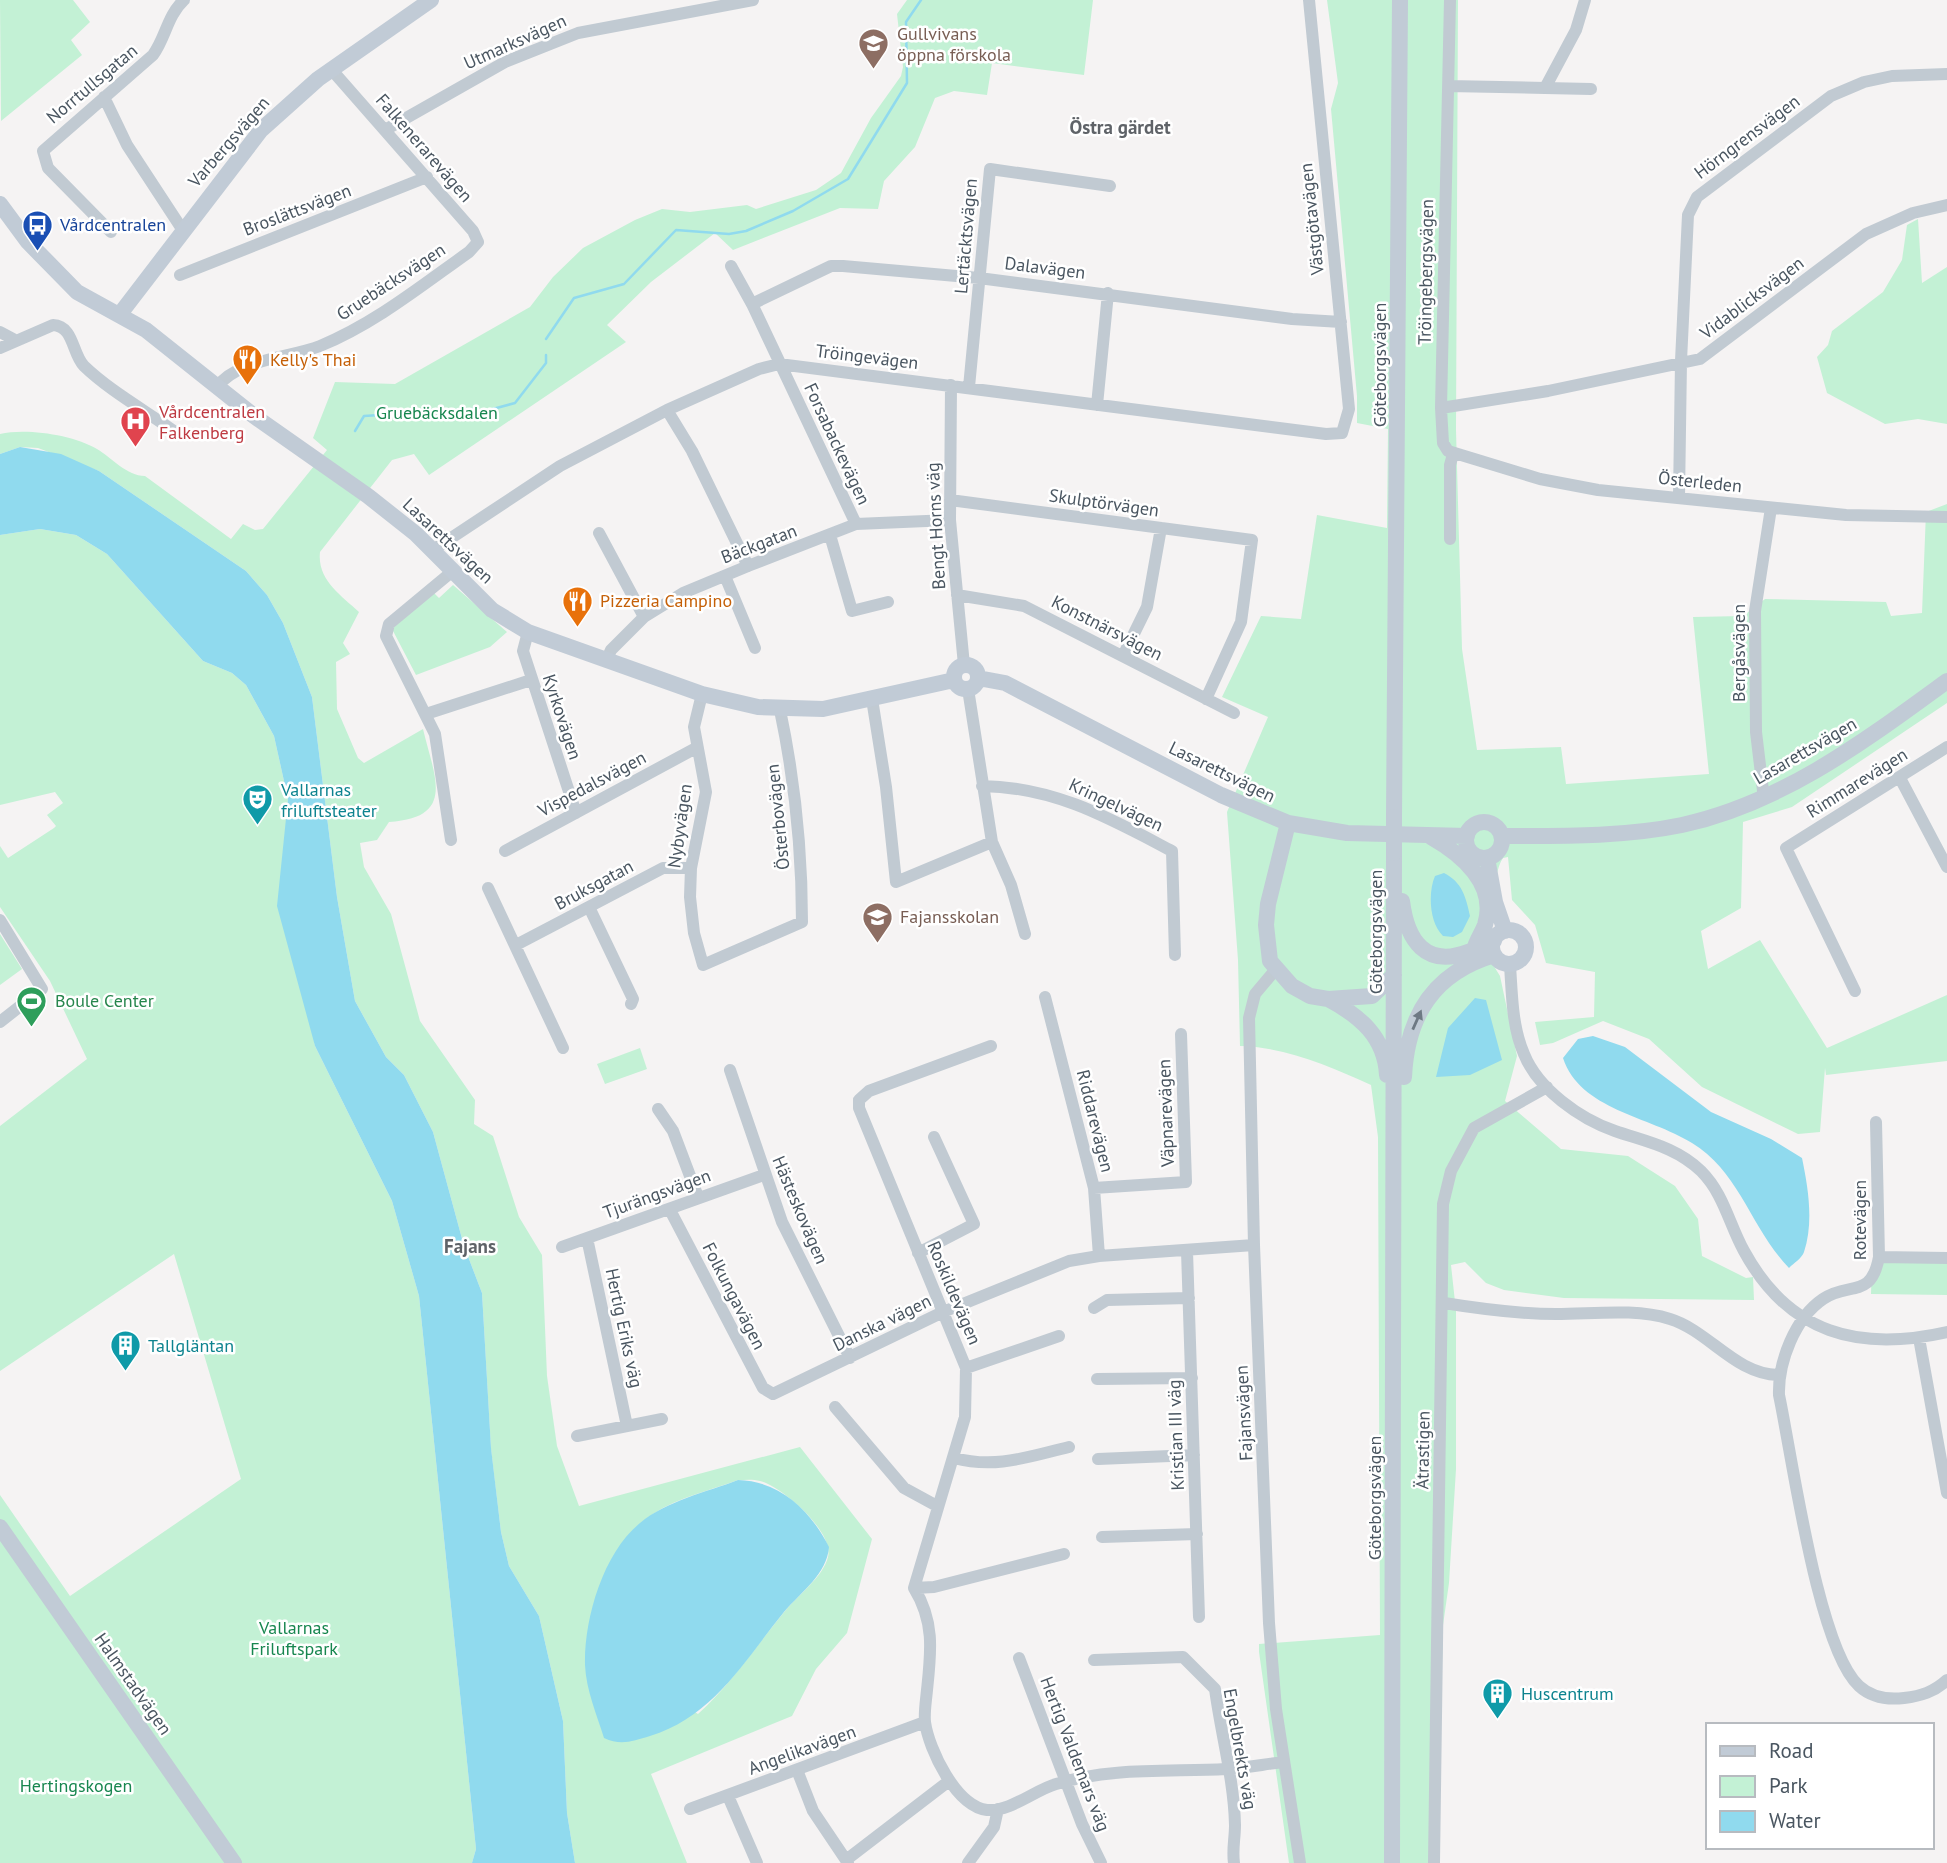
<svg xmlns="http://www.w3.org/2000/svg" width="1947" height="1863" font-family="'PT Sans',sans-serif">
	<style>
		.green { fill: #c3f1d5; fill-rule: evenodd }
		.water { fill: #90daee }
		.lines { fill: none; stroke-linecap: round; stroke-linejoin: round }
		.stream { stroke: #90daee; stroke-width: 2.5 }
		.street { stroke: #c1cad2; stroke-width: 12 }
		.secondary { stroke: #c1cbd6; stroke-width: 16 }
		.secondary-bridge { stroke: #c1cbd6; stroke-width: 16 }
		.oneway { fill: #6e7984 }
		.labels { text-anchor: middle; stroke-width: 5; stroke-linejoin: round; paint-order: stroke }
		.education-label { font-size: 18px; fill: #785e54; stroke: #fff; text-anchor: start }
		.street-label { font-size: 18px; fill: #4a5661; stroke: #fff }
		.transit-label { font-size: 18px; fill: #164399; stroke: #fff; text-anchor: start }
		.food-label { font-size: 18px; fill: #c56008; stroke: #fff; text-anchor: start }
		.health-label { font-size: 18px; fill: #be3a42; stroke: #fff; text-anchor: start }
		.park-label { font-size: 18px; fill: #17864f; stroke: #fff }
		.culture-label { font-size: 18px; fill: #0d838f; stroke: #fff; text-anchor: start }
		.leisure-label { font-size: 18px; fill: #27864d; stroke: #fff; text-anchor: start }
		.neighbourhood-label { font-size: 19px; font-weight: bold; fill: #5f6368; stroke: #fff }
	</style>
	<rect width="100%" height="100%" fill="#f5f3f3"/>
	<path class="green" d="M0,0H73L90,22L71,40L82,55L1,121Z
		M907,0H1093L1084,75L992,63L987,95L954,91L935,98L915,147L884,181L878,209L840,208L733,250L715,233L651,282L607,325L626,342L429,475L414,454L392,460L320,552C317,580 341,595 359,612L343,643L350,654L336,662L337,709L358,758L364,763L423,729C434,776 457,818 389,822L377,840L360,843L364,867L391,914L420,1021L475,1100L474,1124L493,1136L519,1217L542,1255L547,1376L557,1446L579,1506L800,1447L872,1539L847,1633L816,1669L792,1716L651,1774L687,1863H575L567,1813L563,1721L539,1616L509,1566L501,1532L491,1449L482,1293L464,1246L433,1132L404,1075L386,1057L355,1001L337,897L312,697L283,623L267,595L246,571L99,471L38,448L20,447L0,454V434C27,428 73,435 97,449C112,458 127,476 145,476L231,539L243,524L255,530L263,529L327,450L313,438L335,382L395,384L530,307L553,277L583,248L635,220L662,209L690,212L747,205L756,209L816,190L841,173L871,118L901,76L903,67L897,14ZM738,1480C745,1480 753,1479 760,1481C782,1487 834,1531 828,1557C823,1577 798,1595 785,1611C756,1646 732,1683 698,1714L587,1644C594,1596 609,1542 653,1514C677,1498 711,1490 738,1480Z
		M1327,0H1458L1456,430L1462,649L1477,750L1561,747L1566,784L1709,774L1693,617L1743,616L1765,599L1886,602L1891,616L1922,613L1926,512L1947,504V703L1792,807L1743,822L1741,908L1701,931L1708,969L1760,940L1827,1048L1947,995V1061L1826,1075L1825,1068L1820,1132L1798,1134L1702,1087L1649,1039L1603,1021L1553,1043L1540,1045L1535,1022L1594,1017L1595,972L1546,963L1535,925L1512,900L1508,857L1503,858C1491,875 1493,929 1487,955L1500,976L1517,1056L1505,1101L1561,1149L1628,1156L1675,1186L1698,1219L1702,1256L1746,1278L1753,1277L1754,1300L1564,1298L1504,1290L1486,1283L1465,1262L1451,1265L1456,1311V1469L1449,1583L1443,1625L1437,1863H1289L1259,1652V1644L1380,1635L1378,1137L1371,1085C1330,1066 1285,1047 1240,1046L1238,960L1227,812L1268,717L1222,697L1261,616L1301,619L1317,515L1387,528L1388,429L1357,423V396L1331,109L1338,83Z
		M1918,219L1922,283L1947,267V424L1918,419L1885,424L1827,393L1817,357L1828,345L1832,331L1883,292L1902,260L1907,225Z
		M40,529L76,535L107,554L203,661L232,673L246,685L274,736L288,799L285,839L315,1046L392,1201L419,1296L476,1849L472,1863H0V1495L70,1596L241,1479L174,1254L0,1371V1126L87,1059L50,981L0,907V846L8,858L54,828L56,826L47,815L63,803L55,792L0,805V535Z
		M453,585L507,632L490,647L416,675L392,629L433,592L439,598Z
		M0,934L22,969L0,985Z
		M640,1048L647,1069L605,1084L597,1064Z
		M1872,1261L1947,1262V1295L1871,1294Z"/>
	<path class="water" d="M20,447L61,454L99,471L246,571L267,595L283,623L312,697L337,897L355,1001L386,1057L404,1075L433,1132L464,1246L482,1293L491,1448L501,1532L509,1566L539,1616L563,1721L567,1813L575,1863H472L476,1849L419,1296L392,1201L315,1046L277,906L288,799L274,736L246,685L232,673L203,661L107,554L76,535L40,529L0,535V454Z
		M1444,873C1462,882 1466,897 1470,916L1462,932L1453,937L1443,936C1429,923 1428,892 1435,876Z
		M1475,998L1486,1000L1502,1060L1470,1075L1436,1077L1448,1028Z
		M1593,1036L1625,1047L1711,1112L1771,1139L1802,1158C1808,1187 1814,1222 1804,1252C1802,1258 1794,1263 1789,1268C1751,1229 1740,1172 1692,1143C1649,1116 1580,1110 1563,1058L1578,1039Z
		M738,1480C780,1481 811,1511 829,1547C827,1574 801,1592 784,1612C744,1661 714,1716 650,1736C633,1741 621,1746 604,1738C597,1715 586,1690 585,1665C584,1619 603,1553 640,1523C666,1501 707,1492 738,1480Z"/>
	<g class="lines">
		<path class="stream" d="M546,339L574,298L624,284L676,230L729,234L746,231L793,211L848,179L907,83L906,22L921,0
			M355,431L364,416L474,409L478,413L515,403L546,363V355"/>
		<path class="street" d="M1450,0L1441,408L1443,443L1448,451L1540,479L1598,490L1846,515L1947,517
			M1448,86L1545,88L1576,30L1585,0
			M1545,88L1591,89
			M104,97L127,145L182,229
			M385,130L505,62L578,33L753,0
			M111,232L48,168L43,151L153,55C166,37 167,16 184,0
			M731,266L752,304L856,524
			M180,275L427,177
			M752,304L831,266H843L979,278L1292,319L1341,322
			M0,332L15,340
			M0,348L53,325C74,326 72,354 84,366C111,392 148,412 178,434
			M951,385L950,520L964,665
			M217,387C238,359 289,358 320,346C374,324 421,286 469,252L478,242L473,231L331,69
			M969,387L990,169L1110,186
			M1097,405L1108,293
			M1441,408L1548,391L1700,359L1866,234L1913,213L1947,205
			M667,410L692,451L748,566
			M1679,497L1681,361L1688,215L1697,197L1831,96L1864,82L1892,76L1947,74
			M950,500L1252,540L1241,622L1206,699
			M599,533L644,617
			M830,535L852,611L888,602
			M1450,539V465L1453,454
			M433,550L560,466L667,410L759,369L779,364L1326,434L1342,433L1349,409L1309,0
			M725,576L755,648
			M957,595L1024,606L1234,713
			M528,632L523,651L576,813
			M1123,656L1147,607L1161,528
			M607,659L611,650L644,617L683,593L748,566L856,524L950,520
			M968,689L992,842L1011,885L1025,934
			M702,694L694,727L706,792L691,868L690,897L694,933L703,965L802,922C802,849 795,781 780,710
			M872,699L886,787L896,882L992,842
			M426,714L531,680
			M1900,778L1947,867
			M982,786C1055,787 1109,818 1172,851L1175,955
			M1764,799L1756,732L1755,611L1771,508
			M451,840L435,734L386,636L389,624L454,570
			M505,851L696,748
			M488,888L563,1048
			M589,907L633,999L631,1004
			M0,920L42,989L0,1022
			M516,945L663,868H691
			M1510,965C1512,994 1512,1027 1524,1054C1538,1089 1580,1119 1615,1131C1647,1142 1676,1147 1701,1171C1724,1194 1729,1224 1744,1251C1789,1334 1859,1352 1947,1332
			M1276,969L1255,994L1249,1018L1254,1245L1269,1623L1276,1709L1300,1863
			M1855,991L1786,848L1947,747
			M1045,997L1094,1188L1099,1256
			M730,1070L782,1222L850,1358
			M658,1109L673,1131L698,1197
			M1876,1122L1879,1257C1871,1300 1849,1281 1823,1299C1795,1318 1778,1362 1779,1395C1792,1456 1818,1649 1859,1686C1872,1698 1887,1700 1904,1698C1921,1696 1934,1692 1947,1680
			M1094,1188L1186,1182L1181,1034
			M670,1210L763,1388L773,1394L943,1312L1069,1261L1099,1256L1254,1245
			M587,1238L627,1426
			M562,1247L764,1175
			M1187,1251L1199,1617
			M918,1253L974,1224L934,1137
			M1879,1257L1947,1258
			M1444,1303C1481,1309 1518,1314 1556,1314C1593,1314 1635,1308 1670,1319C1709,1331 1735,1374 1778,1375
			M1094,1308L1107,1300L1189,1298
			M1919,1338L1947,1493
			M966,1368L1059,1336
			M1097,1379L1192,1378
			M835,1407L904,1488L937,1506
			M577,1436L662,1419
			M954,1458C996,1469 1027,1457 1069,1447
			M1098,1459L1194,1455
			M1102,1537L1197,1534
			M914,1588L965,1417L966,1368L859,1108V1100L869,1091L991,1046
			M914,1588C935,1622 931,1652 927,1690C926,1701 924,1712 925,1722C929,1750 956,1806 987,1810C1010,1812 1035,1790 1056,1784C1111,1767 1170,1772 1226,1769C1246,1768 1265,1764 1284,1762
			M914,1588L934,1587L1064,1554
			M1019,1658L1082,1824L1101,1863
			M1094,1660L1183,1657L1215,1689C1221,1734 1234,1780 1235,1825C1235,1839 1232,1849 1234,1863
			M797,1770L813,1811L848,1863
			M728,1796L757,1863
			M690,1809L925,1722
			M846,1860L949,1781
			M968,1863L994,1827L998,1809
			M1434,1863L1443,1204L1451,1171L1474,1128L1547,1087"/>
		<path class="secondary" d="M0,204L28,242L77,292L146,330L254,416L368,496L416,534L492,610L528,632L702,694L758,707L823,709L954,680
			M120,314L261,130L318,79L431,0
			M954 677a12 12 0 1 1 24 0a12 12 0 1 1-24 0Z
			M978,678L1005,683L1221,795L1288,823L1347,833L1467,836
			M1394,817C1396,545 1398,273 1400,0
			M1466 840a18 18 0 1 1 36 0a18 18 0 1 1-36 0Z
			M1288,823L1268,904L1266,925L1270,961L1292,986L1310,996L1328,999L1372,996L1394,975
			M1502,836C1562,836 1624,837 1682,825C1783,803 1866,740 1947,681
			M1431,837C1461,854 1498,884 1485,925C1482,933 1476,941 1474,950
			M1487,858L1495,902L1505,931
			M1402,901C1407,941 1426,968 1468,952C1478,949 1485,947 1494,941
			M1492 947a17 17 0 1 1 34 0a17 17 0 1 1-34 0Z
			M1328,999C1360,1016 1385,1037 1387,1075
			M1404,1077C1407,1015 1434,973 1494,955
			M0,1527L234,1863
			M1392,1863L1394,853"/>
		<path class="secondary-bridge" d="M1394,817V853"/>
	</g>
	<defs><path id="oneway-solid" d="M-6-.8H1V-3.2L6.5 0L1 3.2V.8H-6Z" transform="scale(1.75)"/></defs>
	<use class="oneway" href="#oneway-solid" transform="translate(1417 1020) rotate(-66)"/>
	<defs>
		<symbol id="school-pin" viewBox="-11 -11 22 30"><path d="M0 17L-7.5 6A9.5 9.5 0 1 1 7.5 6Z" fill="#8d6e63" stroke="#fff"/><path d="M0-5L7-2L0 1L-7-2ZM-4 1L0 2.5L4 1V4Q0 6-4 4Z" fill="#fff"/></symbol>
		<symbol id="bus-pin" viewBox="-11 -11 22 30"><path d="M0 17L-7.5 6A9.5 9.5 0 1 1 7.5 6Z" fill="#1a4fb4" stroke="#fff"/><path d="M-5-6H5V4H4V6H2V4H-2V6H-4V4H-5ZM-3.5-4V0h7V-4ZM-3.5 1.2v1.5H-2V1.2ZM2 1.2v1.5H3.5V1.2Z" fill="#fff"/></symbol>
		<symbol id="restaurant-pin" viewBox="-11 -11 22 30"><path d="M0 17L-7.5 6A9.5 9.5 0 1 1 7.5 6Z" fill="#e8710a" stroke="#fff"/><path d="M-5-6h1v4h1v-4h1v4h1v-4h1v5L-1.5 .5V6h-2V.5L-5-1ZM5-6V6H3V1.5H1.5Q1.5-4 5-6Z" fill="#fff"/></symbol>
		<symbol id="hospital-pin" viewBox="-11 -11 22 30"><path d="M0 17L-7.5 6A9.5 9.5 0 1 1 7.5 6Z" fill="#e0444e" stroke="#fff"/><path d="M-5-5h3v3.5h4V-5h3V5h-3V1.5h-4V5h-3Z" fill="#fff"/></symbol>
		<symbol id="theatre-pin" viewBox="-11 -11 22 30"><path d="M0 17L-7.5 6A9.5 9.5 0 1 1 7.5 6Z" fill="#0f9aa8" stroke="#fff"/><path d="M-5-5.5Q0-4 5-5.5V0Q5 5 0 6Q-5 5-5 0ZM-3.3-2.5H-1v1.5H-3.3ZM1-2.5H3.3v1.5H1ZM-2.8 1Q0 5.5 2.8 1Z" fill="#fff"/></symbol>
		<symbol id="stadium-pin" viewBox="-11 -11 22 30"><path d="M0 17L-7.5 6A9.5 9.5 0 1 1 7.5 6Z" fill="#2e9e5b" stroke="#fff"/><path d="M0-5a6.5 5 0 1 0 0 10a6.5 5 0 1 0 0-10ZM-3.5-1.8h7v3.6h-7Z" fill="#fff"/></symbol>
		<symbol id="building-pin" viewBox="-11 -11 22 30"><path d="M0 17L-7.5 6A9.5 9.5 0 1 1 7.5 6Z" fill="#0f9aa8" stroke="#fff"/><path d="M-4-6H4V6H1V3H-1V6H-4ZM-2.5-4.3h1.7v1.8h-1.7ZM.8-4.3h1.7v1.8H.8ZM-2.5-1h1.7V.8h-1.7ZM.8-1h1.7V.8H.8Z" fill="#fff"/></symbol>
	</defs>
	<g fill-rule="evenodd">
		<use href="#school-pin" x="856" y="26" width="35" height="47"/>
		<use href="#bus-pin" x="20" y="208" width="35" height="47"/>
		<use href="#restaurant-pin" x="230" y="342" width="35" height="47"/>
		<use href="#hospital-pin" x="118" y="404" width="35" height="47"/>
		<use href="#restaurant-pin" x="560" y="584" width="35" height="47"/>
		<use href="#theatre-pin" x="240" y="782" width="35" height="47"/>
		<use href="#school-pin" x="860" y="900" width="35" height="47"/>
		<use href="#stadium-pin" x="14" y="984" width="35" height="47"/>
		<use href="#building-pin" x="108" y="1328" width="35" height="47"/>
		<use href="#building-pin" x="1480" y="1676" width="35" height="47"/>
	</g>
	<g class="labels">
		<g class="education-label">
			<text x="897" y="40">Gullvivans<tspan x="897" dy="21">öppna förskola</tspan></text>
			<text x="900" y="923">Fajansskolan</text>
		</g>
		<g class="street-label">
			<text transform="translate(515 42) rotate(-24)" y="6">Utmarksvägen</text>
			<text transform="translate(92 84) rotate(-40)" y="6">Norrtullsgatan</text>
			<text transform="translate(1747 137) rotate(-37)" y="6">Hörngrensvägen</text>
			<text transform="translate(229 142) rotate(-49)" y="6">Varbergsvägen</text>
			<text transform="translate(424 148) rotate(49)" y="6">Falkenerarevägen</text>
			<text transform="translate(297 210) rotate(-21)" y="6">Broslättsvägen</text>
			<text transform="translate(1312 219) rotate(-96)" y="6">Västgötavägen</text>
			<text transform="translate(966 236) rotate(-85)" y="6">Lertäcktsvägen</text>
			<text transform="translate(1045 268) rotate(7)" y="6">Dalavägen</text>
			<text transform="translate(1426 272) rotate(-89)" y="6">Tröingebergsvägen</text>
			<text transform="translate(391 282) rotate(-33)" y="6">Gruebäcksvägen</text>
			<text transform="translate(1752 298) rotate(-37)" y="6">Vidablicksvägen</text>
			<text transform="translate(867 357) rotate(7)" y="6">Tröingevägen</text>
			<text transform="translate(1380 365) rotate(-90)" y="6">Göteborgsvägen</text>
			<text transform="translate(837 444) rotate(65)" y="6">Forsabackevägen</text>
			<text transform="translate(1700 482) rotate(6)" y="6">Österleden</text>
			<text transform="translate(1104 503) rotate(8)" y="6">Skulptörvägen</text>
			<text transform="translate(936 526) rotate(-93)" y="6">Bengt Horns väg</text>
			<text transform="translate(448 541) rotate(43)" y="6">Lasarettsvägen</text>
			<text transform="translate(759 544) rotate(-21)" y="6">Bäckgatan</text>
			<text transform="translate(1107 628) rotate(27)" y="6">Konstnärsvägen</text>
			<text transform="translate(1739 653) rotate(-90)" y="6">Bergåsvägen</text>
			<text transform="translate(562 717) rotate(72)" y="6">Kyrkovägen</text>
			<text transform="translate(1805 751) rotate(-30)" y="6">Lasarettsvägen</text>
			<text transform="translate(1222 772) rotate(26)" y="6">Lasarettsvägen</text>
			<text transform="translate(1857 783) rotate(-32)" y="6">Rimmarevägen</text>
			<text transform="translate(592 784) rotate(-28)" y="6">Vispedalsvägen</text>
			<text transform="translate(1116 805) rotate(25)" y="6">Kringelvägen</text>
			<text transform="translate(778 817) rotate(-96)" y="6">Österbovägen</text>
			<text transform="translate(680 826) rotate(-82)" y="6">Nybyvägen</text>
			<text transform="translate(594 885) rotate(-28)" y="6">Bruksgatan</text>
			<text transform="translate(1376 932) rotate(-90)" y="6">Göteborgsvägen</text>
			<text transform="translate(1166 1113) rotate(-92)" y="6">Väpnarevägen</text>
			<text transform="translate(1095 1121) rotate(76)" y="6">Riddarevägen</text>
			<text transform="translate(657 1194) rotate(-20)" y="6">Tjurängsvägen</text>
			<text transform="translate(800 1210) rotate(67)" y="6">Hästeskovägen</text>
			<text transform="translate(1860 1220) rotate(-90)" y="6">Rotevägen</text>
			<text transform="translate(954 1293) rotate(67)" y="6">Roskildevägen</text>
			<text transform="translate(734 1296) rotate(63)" y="6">Folkungavägen</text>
			<text transform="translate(882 1323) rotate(-26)" y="6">Danska vägen</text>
			<text transform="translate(624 1328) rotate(78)" y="6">Hertig Eriks väg</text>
			<text transform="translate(1244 1413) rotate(-93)" y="6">Fajansvägen</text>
			<text transform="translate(1176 1435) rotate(-92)" y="6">Kristian III väg</text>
			<text transform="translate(1423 1450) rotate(-89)" y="6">Ätrastigen</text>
			<text transform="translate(1375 1498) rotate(-90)" y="6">Göteborgsvägen</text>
			<text transform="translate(133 1684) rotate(55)" y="6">Halmstadvägen</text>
			<text transform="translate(1240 1749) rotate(80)" y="6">Engelbrekts väg</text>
			<text transform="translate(802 1750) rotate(-20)" y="6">Angelikavägen</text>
			<text transform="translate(1075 1754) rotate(69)" y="6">Hertig Valdemars väg</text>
		</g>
		<g class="transit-label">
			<text x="60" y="231">Vårdcentralen</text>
		</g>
		<g class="food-label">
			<text x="270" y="366">Kelly's Thai</text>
			<text x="600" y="607">Pizzeria Campino</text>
		</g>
		<g class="health-label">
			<text x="159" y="418">Vårdcentralen<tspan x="159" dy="21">Falkenberg</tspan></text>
		</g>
		<g class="park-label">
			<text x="437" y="419">Gruebäcksdalen</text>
			<text x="294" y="1634">Vallarnas<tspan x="294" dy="21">Friluftspark</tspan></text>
			<text x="76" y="1792">Hertingskogen</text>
		</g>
		<g class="culture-label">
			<text x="281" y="796">Vallarnas<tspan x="281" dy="21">friluftsteater</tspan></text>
			<text x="148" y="1352">Tallgläntan</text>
			<text x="1521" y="1700">Huscentrum</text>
		</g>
		<g class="leisure-label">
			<text x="55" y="1007">Boule Center</text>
		</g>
		<g class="neighbourhood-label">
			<text x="1120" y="134">Östra gärdet</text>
			<text x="470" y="1253">Fajans</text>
		</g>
	</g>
	<rect x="1706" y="1723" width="228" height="126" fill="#ffffff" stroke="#b7bbc0" stroke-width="2"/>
	<rect x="1720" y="1746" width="35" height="10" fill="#c1cbd6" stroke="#b7bbc0" stroke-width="2"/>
	<text x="1769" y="1758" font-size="21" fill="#4a5661">Road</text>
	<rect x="1720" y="1776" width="35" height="21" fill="#c3f1d5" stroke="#b7bbc0" stroke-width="2"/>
	<text x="1769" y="1793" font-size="21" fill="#4a5661">Park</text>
	<rect x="1720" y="1811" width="35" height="21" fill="#90daee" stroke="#b7bbc0" stroke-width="2"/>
	<text x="1769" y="1828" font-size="21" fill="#4a5661">Water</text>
</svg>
